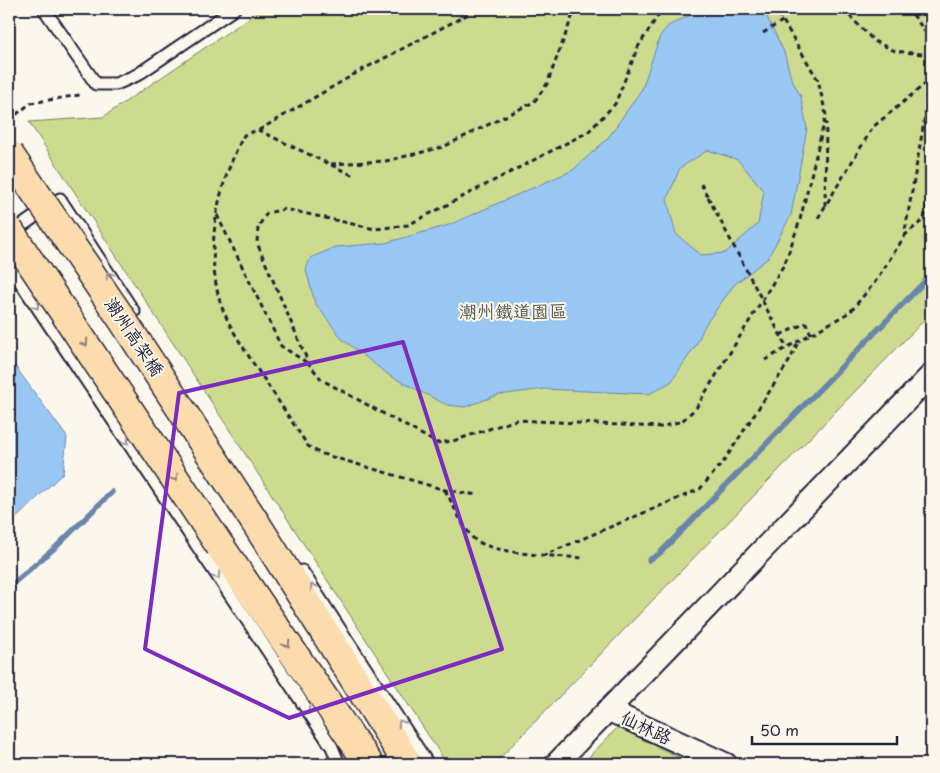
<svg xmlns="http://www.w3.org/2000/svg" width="940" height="773" font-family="'Playpen Sans','LXGW WenKai TC',sans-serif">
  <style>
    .green { fill: #cddb8f; stroke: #787e65 }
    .water { fill: #99c7f4; stroke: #6985aa; fill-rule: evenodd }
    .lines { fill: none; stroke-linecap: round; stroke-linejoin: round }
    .stream { stroke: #6985aa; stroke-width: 5.5 }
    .service-casing { stroke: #22223b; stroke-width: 15 }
    .minor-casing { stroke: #22223b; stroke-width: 25 }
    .primary-casing { stroke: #22223b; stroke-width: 31 }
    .path { stroke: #22223b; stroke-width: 3; stroke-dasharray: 5 4; stroke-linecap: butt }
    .service { stroke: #fbf7ec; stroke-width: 11 }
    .minor { stroke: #fbf7ec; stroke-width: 21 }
    .primary { stroke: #fcdcac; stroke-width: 28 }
    .primary-bridge-casing { stroke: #22223b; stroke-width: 31; stroke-linecap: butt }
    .path-bridge { stroke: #22223b; stroke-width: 3; stroke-dasharray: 5 4; stroke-linecap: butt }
    .primary-bridge { stroke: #fcdcac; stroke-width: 28 }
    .oneway { stroke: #99979c }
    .oneway2 { stroke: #8f7f74 }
    .marked { fill: none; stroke: #7b2cbf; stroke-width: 4; stroke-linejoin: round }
    .labels { text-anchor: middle; stroke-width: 4; stroke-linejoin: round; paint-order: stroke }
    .park-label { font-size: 18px; fill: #555a54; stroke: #fbf7ec }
    .street-label { font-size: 18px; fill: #22223b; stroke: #fbf7ec }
  </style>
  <rect width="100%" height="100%" fill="#fbf7ec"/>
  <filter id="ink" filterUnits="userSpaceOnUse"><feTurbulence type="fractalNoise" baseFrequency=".02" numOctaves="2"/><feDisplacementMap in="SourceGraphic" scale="10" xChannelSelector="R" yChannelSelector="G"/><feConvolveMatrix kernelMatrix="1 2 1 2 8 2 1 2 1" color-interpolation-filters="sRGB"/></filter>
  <g filter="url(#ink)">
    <g class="green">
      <path d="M262 9H931V313L494 764H447L29 122 103 117Z"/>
      <path d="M618 727 692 764H582Z"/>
    </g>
    <g class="water">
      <path d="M702 9H760L766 15 784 52 791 78 801 97 807 128 791 215 768 258 734 285 705 325 696 345 671 382 649 394 544 389 498 395 465 407 447 405 390 376 342 339 315 303 306 270 310 258 336 247 385 243 449 225 573 170 608 138 642 89 660 36 668 26ZM708 150 738 160 764 191 758 224 725 253 701 255 676 234 667 199 680 168Z"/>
      <path d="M9 358 67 437 63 473 9 525Z"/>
    </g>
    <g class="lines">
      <g class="stream">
        <path d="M649 560 659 554 931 275"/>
        <path d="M9 587 57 546 112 492"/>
      </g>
      <defs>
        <g id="service">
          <path d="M44 9 96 84H116L137 75 234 9"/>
          <path d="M10 234 60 199 134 312"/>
          <path d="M9 265 332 747 339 764"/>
          <path d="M302 571 428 764"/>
        </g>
        <g id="minor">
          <path d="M608 710 931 375"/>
          <path d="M556 764 608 710 726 764"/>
        </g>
        <g id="primary">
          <path d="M255 522 408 764"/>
          <path d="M220 546 369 764"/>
        </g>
      </defs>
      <use href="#service" class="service-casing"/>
      <use href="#minor" class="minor-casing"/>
      <use href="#primary" class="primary-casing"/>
      <g class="path">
        <path d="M667 9 659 14 638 47 615 104 588 132 408 225 375 229 285 209 267 213 258 227 257 243 309 364 322 380 437 443 453 441 516 420 661 427 682 421 696 408 785 263 800 220 826 115 818 80 776 9"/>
        <path d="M729 9 730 13"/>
        <path d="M843 9 874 41 895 51 931 55"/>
        <path d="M906 9 914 16 931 40"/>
        <path d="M812 11 813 9"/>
        <path d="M763 33 784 20"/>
        <path d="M9 120 31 103 79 95 83 93"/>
        <path d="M259 130 358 72 478 9"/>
        <path d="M331 164 386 161 443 147 534 102 547 84 575 9"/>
        <path d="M352 175 258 130 244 135C218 184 205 244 219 298 226 323 242 345 255 366 273 392 290 419 308 446L319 453 445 490 477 495"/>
        <path d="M701 184 708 197"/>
        <path d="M825 206 826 122"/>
        <path d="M217 215 281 346 309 364"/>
        <path d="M818 218 873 127 931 79"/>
        <path d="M904 236 924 219 931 179"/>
        <path d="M780 335 806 323 811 334"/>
        <path d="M783 340 787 348"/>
        <path d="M765 360 850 312 875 282 904 237 931 82"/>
        <path d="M445 490C453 504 461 524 472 537 489 555 558 556 584 558"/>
        <path d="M542 556 700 489 724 461 790 360 799 340"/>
      </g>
      <use href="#service" class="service"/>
      <use href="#minor" class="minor"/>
      <use href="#primary" class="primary"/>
      <defs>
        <g id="primary-bridge">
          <path d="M9 154 122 319 255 522"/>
          <path d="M9 230 220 546"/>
        </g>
      </defs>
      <use href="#primary-bridge" class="primary-bridge-casing"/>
      <path class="path-bridge" d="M708 197 783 340"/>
      <use href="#primary-bridge" class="primary-bridge"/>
    </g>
    <defs><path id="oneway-chevron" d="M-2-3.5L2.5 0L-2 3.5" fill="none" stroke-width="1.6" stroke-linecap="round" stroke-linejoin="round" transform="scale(1.25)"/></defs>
    <g class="oneway">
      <use href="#oneway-chevron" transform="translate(109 275) rotate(-123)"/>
      <use href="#oneway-chevron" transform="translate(36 306) rotate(56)"/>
      <use href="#oneway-chevron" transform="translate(126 441) rotate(56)"/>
      <use href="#oneway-chevron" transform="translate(217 576) rotate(56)"/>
      <use href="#oneway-chevron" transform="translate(313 587) rotate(-123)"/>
      <use href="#oneway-chevron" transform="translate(307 711) rotate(56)"/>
      <use href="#oneway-chevron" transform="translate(401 723) rotate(-123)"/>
    </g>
    <g class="oneway2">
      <use href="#oneway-chevron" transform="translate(85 343) rotate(56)"/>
      <use href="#oneway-chevron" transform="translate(175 478) rotate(56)"/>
      <use href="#oneway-chevron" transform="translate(287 644) rotate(56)"/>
    </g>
  </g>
  <path class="marked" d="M403 342 502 649 289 718 145 649 179 393Z"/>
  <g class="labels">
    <g class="park-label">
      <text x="513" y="318">潮州鐵道園區</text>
    </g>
    <g class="street-label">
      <text transform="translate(134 337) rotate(56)" y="6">潮州高架橋</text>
      <text transform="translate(646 728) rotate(25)" y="6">仙林路</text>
    </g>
  </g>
  <rect width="940" height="773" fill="none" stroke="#fbf7ec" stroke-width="30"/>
  <rect x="15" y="15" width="910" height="743" fill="none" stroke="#22223b" stroke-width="2" filter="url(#ink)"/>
  <path d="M752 736v8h145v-8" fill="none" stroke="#22223b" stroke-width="2.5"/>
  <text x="760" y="736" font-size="15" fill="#22223b" stroke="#fbf7ec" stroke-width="4" paint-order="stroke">50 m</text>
</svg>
